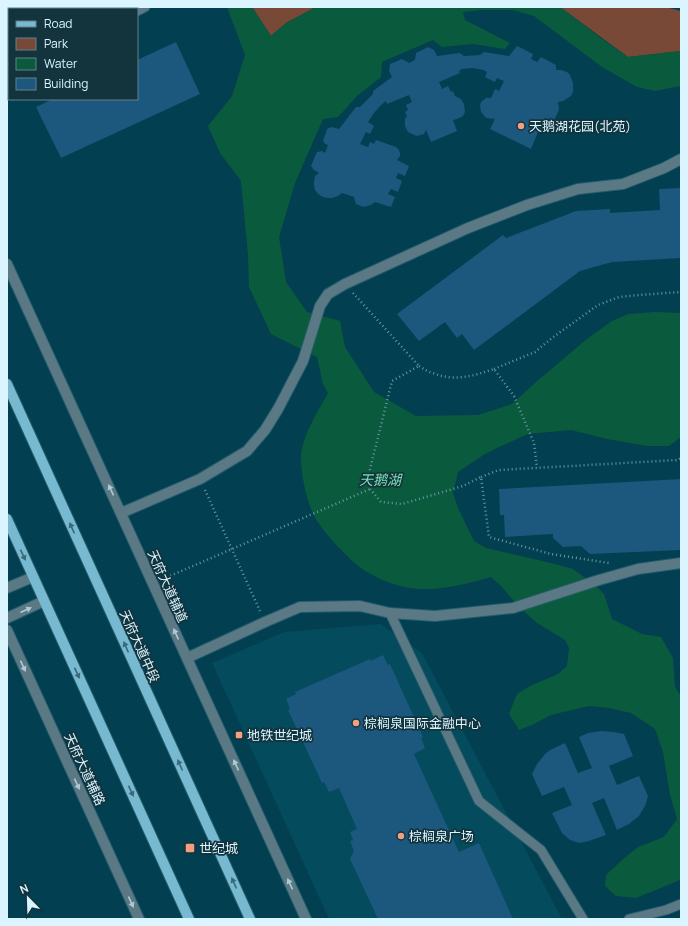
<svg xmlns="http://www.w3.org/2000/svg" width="688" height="926" font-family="Manrope,'Noto Sans SC',sans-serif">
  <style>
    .built { fill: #044b5d }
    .green { fill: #784936 }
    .water { fill: #0a5b3d }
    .building { fill: #1c577e }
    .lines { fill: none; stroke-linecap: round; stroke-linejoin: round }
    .service-casing { stroke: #255c6c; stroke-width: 11 }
    .minor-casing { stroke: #255c6c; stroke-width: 12 }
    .tertiary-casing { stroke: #255c6c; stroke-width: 12 }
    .primary-casing { stroke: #255c6c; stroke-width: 12 }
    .path { stroke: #6996a3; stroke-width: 2.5; stroke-dasharray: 1 3; stroke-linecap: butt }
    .service { stroke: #5a7985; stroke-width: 9 }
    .minor { stroke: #5a7985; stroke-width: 10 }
    .tertiary { stroke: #5a7985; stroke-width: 10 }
    .primary { stroke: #77b9d0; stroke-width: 10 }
    .oneway { fill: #adcad4 }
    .oneway2 { fill: #3b6978 }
    .poi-dot { fill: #f2a080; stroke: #13333d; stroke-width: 1.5 }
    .labels { text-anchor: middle; stroke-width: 3.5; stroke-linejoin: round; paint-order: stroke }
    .poi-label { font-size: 13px; fill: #daf5ff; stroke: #13333d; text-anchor: start }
    .street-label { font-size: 13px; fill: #daf5ff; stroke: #13333d }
    .water-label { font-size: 14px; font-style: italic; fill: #7be0b0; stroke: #13333d }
  </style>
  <rect width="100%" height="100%" fill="#023f50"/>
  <path class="built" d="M381 624 422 653 562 919H329L212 663 284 632Z"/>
  <g class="green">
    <path d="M252 7H316L286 23 271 36Z"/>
    <path d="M560 7H665L681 11V51L628 57Z"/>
  </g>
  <path class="water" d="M227 7H252L271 36 286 23 316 7H560L601 38 628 57 681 51V86L655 91 637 87 602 67 534 16 513 10H482L463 12 465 20 510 43 505 49 473 44 442 47 433 40 382 62 381 77 358 95 338 117 323 119 295 183 279 237 286 282 307 312 340 321 345 347 374 392 416 416 478 415 512 404 536 382 588 338 612 321 628 314 655 312 681 313V437L669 446H647L607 439 571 430 528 434 497 448 485 454 458 472 453 493 458 508 474 541 486 548 551 563 573 569 595 585 604 594 612 619 642 634 661 637 673 658 675 687 681 696V881L680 880 636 898 616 896 605 886 606 875 622 860 638 847 664 837 677 819 670 795 663 752 655 729 631 713 609 708 589 706 551 715 532 725 519 730 509 714 517 694 530 686 558 674 567 666 569 648 565 640 537 623 519 607 502 587 491 577C463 585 434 593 404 587 387 583 369 575 356 564 349 559 344 552 338 547 331 539 323 530 317 521 307 505 301 476 301 457 302 436 318 411 328 393L323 384 317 357 271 334 249 287 248 255 241 181 220 153 208 126 232 96 245 55Z"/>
  <g class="building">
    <path d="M7 7H76L71 9H9V38L7 39Z"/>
    <path d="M176 42 200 94 61 158 36 107 53 99H137V60Z"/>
    <path d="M517 46 533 54 531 59 537 62 541 57 556 65V70H561L567 72 570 75 573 83V92L571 96 563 101 558 102 559 110 550 128 546 131 538 132 531 149 490 129 495 119 486 118 481 112 480 106 481 102 486 98H491L495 89 499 91 504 81 497 78 495 82 485 77 487 72 483 70 473 68 462 69 459 71 460 73 439 82 442 89 448 86 451 92 453 91 455 96 461 99 464 104 465 112 463 116 457 119 453 120 457 131 431 142 426 130 424 134 417 136 414 135 408 132 405 126V118L407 117 405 112 408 110 406 105 412 102 409 95 387 104 386 101 381 105 374 113 368 122 374 126 370 134 366 132 360 144 368 147 370 142 374 144 376 140 396 147 399 150 400 153V156L397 160 409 166 405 176 398 173 396 178 402 181 398 192 391 189 388 194 395 197 391 207 375 202 371 205 363 207 356 204 354 197 342 193 338 196 332 198H328L323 197 318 194 315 190 314 185V181L315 176 319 173 314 170 311 166 317 152 322 151 325 153 328 145 325 144 323 141 327 129 332 127 339 129 356 107H360L373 94V91L392 77 389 71 390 64 402 59 409 63 415 60 416 53 428 47 434 50 437 56 460 53 464 56 480 55 484 52 509 56Z"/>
    <path d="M681 188V258L612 262 580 271 474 350 462 334 457 338 445 322 419 341 397 314 503 235 506 238 576 211 610 209V213L660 210 659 189Z"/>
    <path d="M681 479V550L590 554 581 546 563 547 553 538V534L505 537 504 515H500L499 489Z"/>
    <path d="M383 655 388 665 390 664 423 737 421 738 425 748 414 754 459 852 479 843 513 919H378L350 859 354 851 350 841 353 840 350 832 357 829 339 788 329 792 324 782 322 783 288 710 290 709 286 699 296 694 295 692 370 659 371 661Z"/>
    <path d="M601 731 614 732 624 734 633 756 609 766 617 785 639 776 648 796 645 806 639 816 629 824 617 830 604 798 592 803 606 835 589 841 579 843 570 840 562 833 552 813 572 805 564 787 542 796 532 774 537 764 545 754 550 750 565 743 578 773 592 768 579 737 588 733Z"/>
  </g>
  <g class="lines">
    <defs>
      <g id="service">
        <path d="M137 11 145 7"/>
        <path d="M7 71 9 70"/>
        <path d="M390 613 479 801 541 850 583 919"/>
        <path d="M629 919 666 910 681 904"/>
      </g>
      <g id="minor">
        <path d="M121 513 200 479 247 451 265 430 278 409 303 361 320 306 328 294 345 284 468 228 527 205 578 189 623 184 664 168 681 159"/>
        <path d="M187 658 265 622 300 607 360 606 390 613 435 616 513 608 599 580 638 569 681 563"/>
      </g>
      <g id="tertiary">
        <path d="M7 264 306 919"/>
        <path d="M7 588 33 577"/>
        <path d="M7 618 44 601"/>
        <path d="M7 630 139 919"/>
      </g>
      <g id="primary">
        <path d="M7 384 250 919"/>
        <path d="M7 519 189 919"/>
      </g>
    </defs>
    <use href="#service" class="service-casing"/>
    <use href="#minor" class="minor-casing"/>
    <use href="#tertiary" class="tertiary-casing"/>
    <use href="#primary" class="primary-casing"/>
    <g class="path">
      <path d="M353 293 419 366 392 381 369 473 370 489 381 502 402 504 463 486 481 477 489 537 551 554 609 563"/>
      <path d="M419 366C424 369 428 372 433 373 454 382 473 376 494 369L514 396 534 443 537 468"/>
      <path d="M494 369 535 352 552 338 598 305 619 297 639 295 681 292"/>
      <path d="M481 477 499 470 678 460 681 458"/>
      <path d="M205 490 260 611"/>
      <path d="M163 579 370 489"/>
    </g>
    <use href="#service" class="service"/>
    <use href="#minor" class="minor"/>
    <use href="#tertiary" class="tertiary"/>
    <use href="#primary" class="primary"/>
  </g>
  <defs><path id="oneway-solid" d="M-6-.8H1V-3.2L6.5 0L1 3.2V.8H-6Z"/></defs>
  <g class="oneway">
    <use href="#oneway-solid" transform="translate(111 490) rotate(-115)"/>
    <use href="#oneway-solid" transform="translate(26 610) rotate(-24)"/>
    <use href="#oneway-solid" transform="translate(176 634) rotate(-114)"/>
    <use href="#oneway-solid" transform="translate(23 666) rotate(65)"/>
    <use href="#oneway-solid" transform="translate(236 765) rotate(-115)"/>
    <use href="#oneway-solid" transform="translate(77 784) rotate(65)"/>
    <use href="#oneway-solid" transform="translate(290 884) rotate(-115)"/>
    <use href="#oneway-solid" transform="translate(131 902) rotate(65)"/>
  </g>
  <g class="oneway2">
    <use href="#oneway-solid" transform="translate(72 528) rotate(-114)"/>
    <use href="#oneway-solid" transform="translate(23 555) rotate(65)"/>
    <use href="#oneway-solid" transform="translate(126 647) rotate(-114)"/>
    <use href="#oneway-solid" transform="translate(77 673) rotate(65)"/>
    <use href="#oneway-solid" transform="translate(180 765) rotate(-114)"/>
    <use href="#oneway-solid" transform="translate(131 791) rotate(65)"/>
    <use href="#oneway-solid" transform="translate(234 883) rotate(-114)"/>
  </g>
  <g class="poi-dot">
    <circle cx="521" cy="126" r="4"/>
    <circle cx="356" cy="723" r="4"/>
    <rect x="235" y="731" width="8" height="8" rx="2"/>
    <circle cx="401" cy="836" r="4"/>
    <rect x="185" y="843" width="10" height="10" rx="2"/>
  </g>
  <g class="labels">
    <g class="poi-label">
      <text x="529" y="131">天鹅湖花园(北苑)</text>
      <text x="364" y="728">棕榈泉国际金融中心</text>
      <text x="247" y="740">地铁世纪城</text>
      <text x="409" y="841">棕榈泉广场</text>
      <text x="199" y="853">世纪城</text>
    </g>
    <g class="street-label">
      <text transform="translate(168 586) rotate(66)" y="5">天府大道辅道</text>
      <text transform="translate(140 646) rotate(66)" y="5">天府大道中段</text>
      <text transform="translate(85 769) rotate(65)" y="5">天府大道辅路</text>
    </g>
    <g class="water-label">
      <text x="380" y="485">天鹅湖</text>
    </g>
  </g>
  <rect width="688" height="926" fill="none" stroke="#daf5ff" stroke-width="16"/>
  <rect x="8" y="8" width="130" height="92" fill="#13333d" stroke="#63818b"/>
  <rect x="16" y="21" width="20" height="6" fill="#77b9d0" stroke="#63818b"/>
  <text x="44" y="28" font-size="12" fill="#daf5ff">Road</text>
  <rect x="16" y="38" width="20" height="12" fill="#784936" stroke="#63818b"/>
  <text x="44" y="48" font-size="12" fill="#daf5ff">Park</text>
  <rect x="16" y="58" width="20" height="12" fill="#0a5b3d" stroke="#63818b"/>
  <text x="44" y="68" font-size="12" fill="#daf5ff">Water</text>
  <rect x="16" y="78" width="20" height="12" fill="#1c577e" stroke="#63818b"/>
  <text x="44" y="88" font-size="12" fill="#daf5ff">Building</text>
  <g transform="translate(28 898) rotate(337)" stroke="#13333d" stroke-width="3" paint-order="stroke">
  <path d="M0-3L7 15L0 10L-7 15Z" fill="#daf5ff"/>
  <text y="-6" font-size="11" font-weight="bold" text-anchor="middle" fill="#daf5ff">N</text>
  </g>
</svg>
